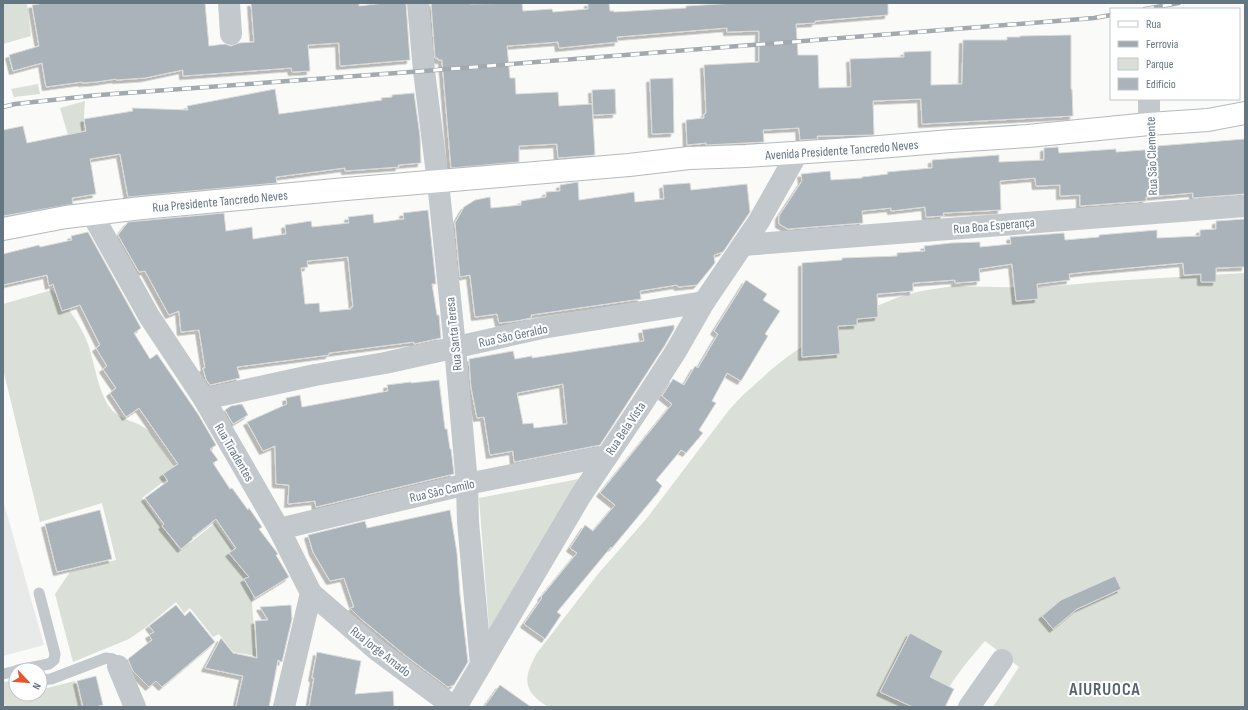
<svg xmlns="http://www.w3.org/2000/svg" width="1248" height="710" font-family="'Sofia Sans Condensed',sans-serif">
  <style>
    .built { fill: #e8e9e9 }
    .green { fill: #dadfd7 }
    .building { fill: #aab3b9; stroke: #dcdcda; fill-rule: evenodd; filter: url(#shadow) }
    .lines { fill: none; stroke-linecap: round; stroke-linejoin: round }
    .secondary-casing { stroke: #b3babf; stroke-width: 24 }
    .path { stroke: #bbbfc2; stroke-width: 2.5; stroke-dasharray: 2 2; stroke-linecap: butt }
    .lane { stroke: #c3c8cc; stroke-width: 11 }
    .street { stroke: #c3c8cc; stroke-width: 22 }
    .secondary { stroke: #fff; stroke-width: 22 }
    .rail-casing { stroke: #a2aab0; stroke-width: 4.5 }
    .rail { stroke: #fff; stroke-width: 3; stroke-dasharray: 9; stroke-linecap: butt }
    .labels { text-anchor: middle; stroke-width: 4; stroke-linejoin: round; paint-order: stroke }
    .street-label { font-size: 13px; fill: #657683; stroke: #fff }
    .district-label { font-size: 17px; font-weight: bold; letter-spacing: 1px; fill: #57646e; stroke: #fff }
  </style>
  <defs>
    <filter id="shadow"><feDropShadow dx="-3.5" dy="3.5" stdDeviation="0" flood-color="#0004"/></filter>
  </defs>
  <rect width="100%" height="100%" fill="#fafaf8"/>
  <path class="built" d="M3 500 44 645 3 656Z"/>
  <g class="green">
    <path d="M3 3H27L31 36 3 44Z"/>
    <path d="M38 84 40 94 14 97 11 89Z"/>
    <path d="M85 101 83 133 68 135 60 108Z"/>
    <path d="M1245 273V707H993L1019 667 985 641C967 662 950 681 939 707H548C522 691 523 678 537 653L598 574 647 518 729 410 742 396 772 369 787 357 803 346 869 309 899 297 921 291 954 286 1033 288 1111 281Z"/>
    <path d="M52 290C67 306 80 323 88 344 95 364 97 387 108 405 120 423 136 418 151 433L176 472 142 498 180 551 215 523 241 559 254 587 252 603 256 656 233 652 219 634 213 637 190 608 184 613 176 602 145 628 129 639 73 662 55 594 70 572 116 560 102 503 40 522 3 369V304Z"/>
    <path d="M584 478 490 641 479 498Z"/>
    <path d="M12 681 16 682V694H40V689L47 688 75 681 81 707H11L3 705V682Z"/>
  </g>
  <g class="building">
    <path d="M45 3H205L209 46 225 44 231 46 239 43 254 42 251 3H359V6L384 3H406L410 60 340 66 339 43 308 45 310 71 292 72 291 68 183 76V70L145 78 116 80V79L96 82 82 83V82L46 87 42 63 13 71 9 55 39 46 32 5Z"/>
    <path d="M431 3H469L470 4 522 3 523 11 552 9 553 12 588 9V3H609L610 11H614V12L686 8V6L736 3H888V15L815 21V23L796 24 798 55H818L819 88 851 87 850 59 904 57V52L931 51V85L962 84 963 40H1007V37H1020V36L1071 35V89H1072L1073 116 922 124 921 99 873 101 874 135 817 136 818 139 800 140 799 128 763 130 764 142 706 145V143L687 145 686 120 704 118V114L706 113 704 65 759 62V31L727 32V28L617 37 618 42 559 48 558 42 507 46 510 78H515L516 94 558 92 559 106 592 104 595 155 558 158 557 144 519 146V162L451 168 442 60H438V58H435Z"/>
    <path d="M673 78 674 133 652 134 650 79Z"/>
    <path d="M275 89 279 114 382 100 381 98 392 97V95L414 93 420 136 421 163 398 165 399 167 345 171V168L276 177 277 183 128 197 120 154 90 159 96 194 72 198 73 204 3 216V130L23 126 27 143 86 131 84 119 133 111 132 108 188 110 187 106Z"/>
    <path d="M615 89 616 114 593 115 592 90Z"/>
    <path d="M1245 139V194L1193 198V193L1146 197V201L1080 206V195L1060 196V185L1036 186 1035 178 1000 181 1001 210 943 213 944 216 926 217 925 207 891 211V208L862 211 863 223 788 229 779 224V216L802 181 801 174 830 171 831 180 862 178V177L888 174 887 172 932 168V160L999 155V162L1044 160V148L1058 147 1059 153 1116 149V152L1157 149V146Z"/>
    <path d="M578 182 579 200 634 192 635 202 664 199 663 185 690 183 691 190 747 184 750 212 723 252 714 255 715 263 697 285 678 287 677 285 640 291 641 299 531 315V318L516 321 499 323 497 314 475 317 470 275 460 277 455 223 464 207 475 200 490 197 491 208 521 205V201L546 197V192L560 191V185Z"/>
    <path d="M428 210 436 284H432L437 315H439L441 338 414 344V342L329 353V355L237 367 240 378 210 385 206 379 203 368H205L199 330 181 332 179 311 169 315 145 271 139 272 118 235 128 222 224 213 226 231 252 227 253 239 286 234 285 225 311 221 312 227 349 223 348 217 373 214 374 223 404 219 403 213ZM348 257 353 307H351V309L320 312 319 303 305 304 301 268 308 267 307 261Z"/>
    <path d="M1245 219V267L1216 268V282H1201V274L1184 275 1183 263 1086 272 1069 274 1070 280 1037 284 1038 299 1016 301 1012 264 979 269 980 281 955 283V280L913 283V291L877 294 878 317 857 319V325L838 326 840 354 802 357V263L842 260V258L897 256V253L925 251 924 246 951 243 980 242V247L1011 244 1010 237 1064 233 1065 240 1099 237V235L1157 230V238L1200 236V230L1216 229V221Z"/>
    <path d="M88 232 141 328 134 333 150 359 157 354 198 414 216 445 210 449 218 460 213 463 230 489 232 488 248 510 249 508 262 527 259 529 278 554 276 555 289 577 255 598 244 579 249 577 229 553 236 548 216 519 192 538 193 539 181 549 162 526 164 524 145 498 168 481 163 474 178 464 139 408 126 417 110 393 116 388 103 369 107 366 96 348 100 345 80 305 62 311 53 284 49 286 47 275 3 285V254L39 245 40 247 72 240 71 236Z"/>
    <path d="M746 280 767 294 763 300 780 311 765 334 768 336 741 381 727 373 712 401 716 403 699 430 703 433 686 453 681 450 656 480 662 486 659 490H660L612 548 611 547 557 612 561 615 545 639 524 624 542 598 541 597 577 553 570 548 585 525 593 531 615 505 600 493 672 404 662 396 673 379 684 385 695 366 698 368 718 334 714 331Z"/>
    <path d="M674 325V329L665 345 600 445 514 462 513 451 490 455 484 417 477 418 471 387 469 359 513 351 515 359 532 356V358L644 341 642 330ZM563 384 567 424 534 428 533 423 523 424 517 393Z"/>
    <path d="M439 380 445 429H447L450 449H451L454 474 316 507 315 501 288 504 289 485 276 484 275 446 263 451 247 422 287 404 286 398 300 395 302 407 388 391 387 385 411 382V383Z"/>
    <path d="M242 404 248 415 233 424 225 410 231 406Z"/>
    <path d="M100 510 112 559 57 572 45 524Z"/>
    <path d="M450 510 457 553 460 595 468 662 454 685 448 687 406 656 360 618 350 608 354 607 344 578 330 581 313 552 308 535 365 521 367 528Z"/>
    <path d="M1115 576 1121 589 1077 609 1053 629 1042 616 1061 600Z"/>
    <path d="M176 605 185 616 190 611 215 642 162 687 156 681 149 687 133 671 128 659 152 640 149 635 154 632 149 626Z"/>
    <path d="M291 605 292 619 282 662 278 660 269 707H236L243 676 205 668 221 638 233 653 257 658 255 621 268 620 260 607Z"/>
    <path d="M910 633 943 651 930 677 954 689 945 707H913L880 692Z"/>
    <path d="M317 652 361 661 355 694 393 691 394 707H309L314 678H312Z"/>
    <path d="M96 676 103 705 95 707H83L77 681Z"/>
    <path d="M500 685 531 707H484Z"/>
  </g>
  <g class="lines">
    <defs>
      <g id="secondary">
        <path id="s1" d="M3 229 66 217 142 208 346 189 629 165 689 158 746 156 867 148 951 141 1028 136 1149 124 1208 120 1245 113"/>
      </g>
    </defs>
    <use href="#secondary" class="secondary-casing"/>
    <path class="path" d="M1150 145 1152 194"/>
    <g class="lane">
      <path d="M18 670 49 664 54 660 55 654 39 593"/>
      <path d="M3 674 16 671"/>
      <path d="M40 680 51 679 106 658 113 659 118 666"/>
    </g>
    <g class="street">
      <path d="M229 3 231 34"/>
      <path d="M418 3 424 71 438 182 455 347 467 484 468 522 481 665"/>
      <path d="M1149 99V124"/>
      <path d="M92 214 149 316 204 399 279 529 311 593 284 707"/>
      <path d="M743 245 1245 206"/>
      <path d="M204 399 315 375 385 363 542 328 704 302"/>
      <path d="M279 529 467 484 607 456"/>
      <path d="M311 593 378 651 454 707"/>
      <path d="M118 666 135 707"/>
      <path d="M456 707 581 495 640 407 676 351 704 302 759 221 798 152"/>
      <path d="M969 707 1002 660"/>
    </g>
    <use href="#secondary" class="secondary"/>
    <defs>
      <g id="rail">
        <path d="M1145 9 1179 3"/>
        <path d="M3 107 15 104 99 95 424 71 1094 18 1111 15"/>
      </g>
    </defs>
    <use href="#rail" class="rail-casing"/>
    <use href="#rail" class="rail"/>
  </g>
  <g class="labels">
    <g class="street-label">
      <text dy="5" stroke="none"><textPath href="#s1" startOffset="843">Avenida Presidente Tancredo Neves</textPath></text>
      <text transform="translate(1151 156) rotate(-92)" y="5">Rua São Clemente</text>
      <text dy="5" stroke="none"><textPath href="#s1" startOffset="219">Rua Presidente Tancredo Neves</textPath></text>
      <text transform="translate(994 225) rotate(-5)" y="5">Rua Boa Esperança</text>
      <text transform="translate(453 334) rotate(-96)" y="5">Rua Santa Teresa</text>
      <text transform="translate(513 335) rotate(-12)" y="5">Rua São Geraldo</text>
      <text transform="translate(625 428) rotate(-56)" y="5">Rua Bela Vista</text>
      <text transform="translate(235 452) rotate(60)" y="5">Rua Tiradentes</text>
      <text transform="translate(442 490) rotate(-13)" y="5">Rua São Camilo</text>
      <text transform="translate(381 651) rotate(38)" y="5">Rua Jorge Amado</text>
    </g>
    <g class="district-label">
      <text x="1105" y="695">AIURUOCA</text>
    </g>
  </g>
  <rect width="1248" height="710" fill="none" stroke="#657683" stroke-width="8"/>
  <rect x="1110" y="8" width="130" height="92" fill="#ffffff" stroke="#c1c8cd"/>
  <rect x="1118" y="21" width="20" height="6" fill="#ffffff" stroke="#c1c8cd"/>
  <text x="1146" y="28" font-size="12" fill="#657683">Rua</text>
  <rect x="1118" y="41" width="20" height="6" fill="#a2aab0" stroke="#c1c8cd"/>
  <text x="1146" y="48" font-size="12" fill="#657683">Ferrovia</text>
  <rect x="1118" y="58" width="20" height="12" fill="#dadfd7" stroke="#c1c8cd"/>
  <text x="1146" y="68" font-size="12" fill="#657683">Parque</text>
  <rect x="1118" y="78" width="20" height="12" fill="#aab3b9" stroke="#c1c8cd"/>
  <text x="1146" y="88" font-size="12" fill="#657683">Edifício</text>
  <g transform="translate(28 682) rotate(116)"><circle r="19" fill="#ffffff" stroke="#c1c8cd"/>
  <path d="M0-3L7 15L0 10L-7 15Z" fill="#e4572e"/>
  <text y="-6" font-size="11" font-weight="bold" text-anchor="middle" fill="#657683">N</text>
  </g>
</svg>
